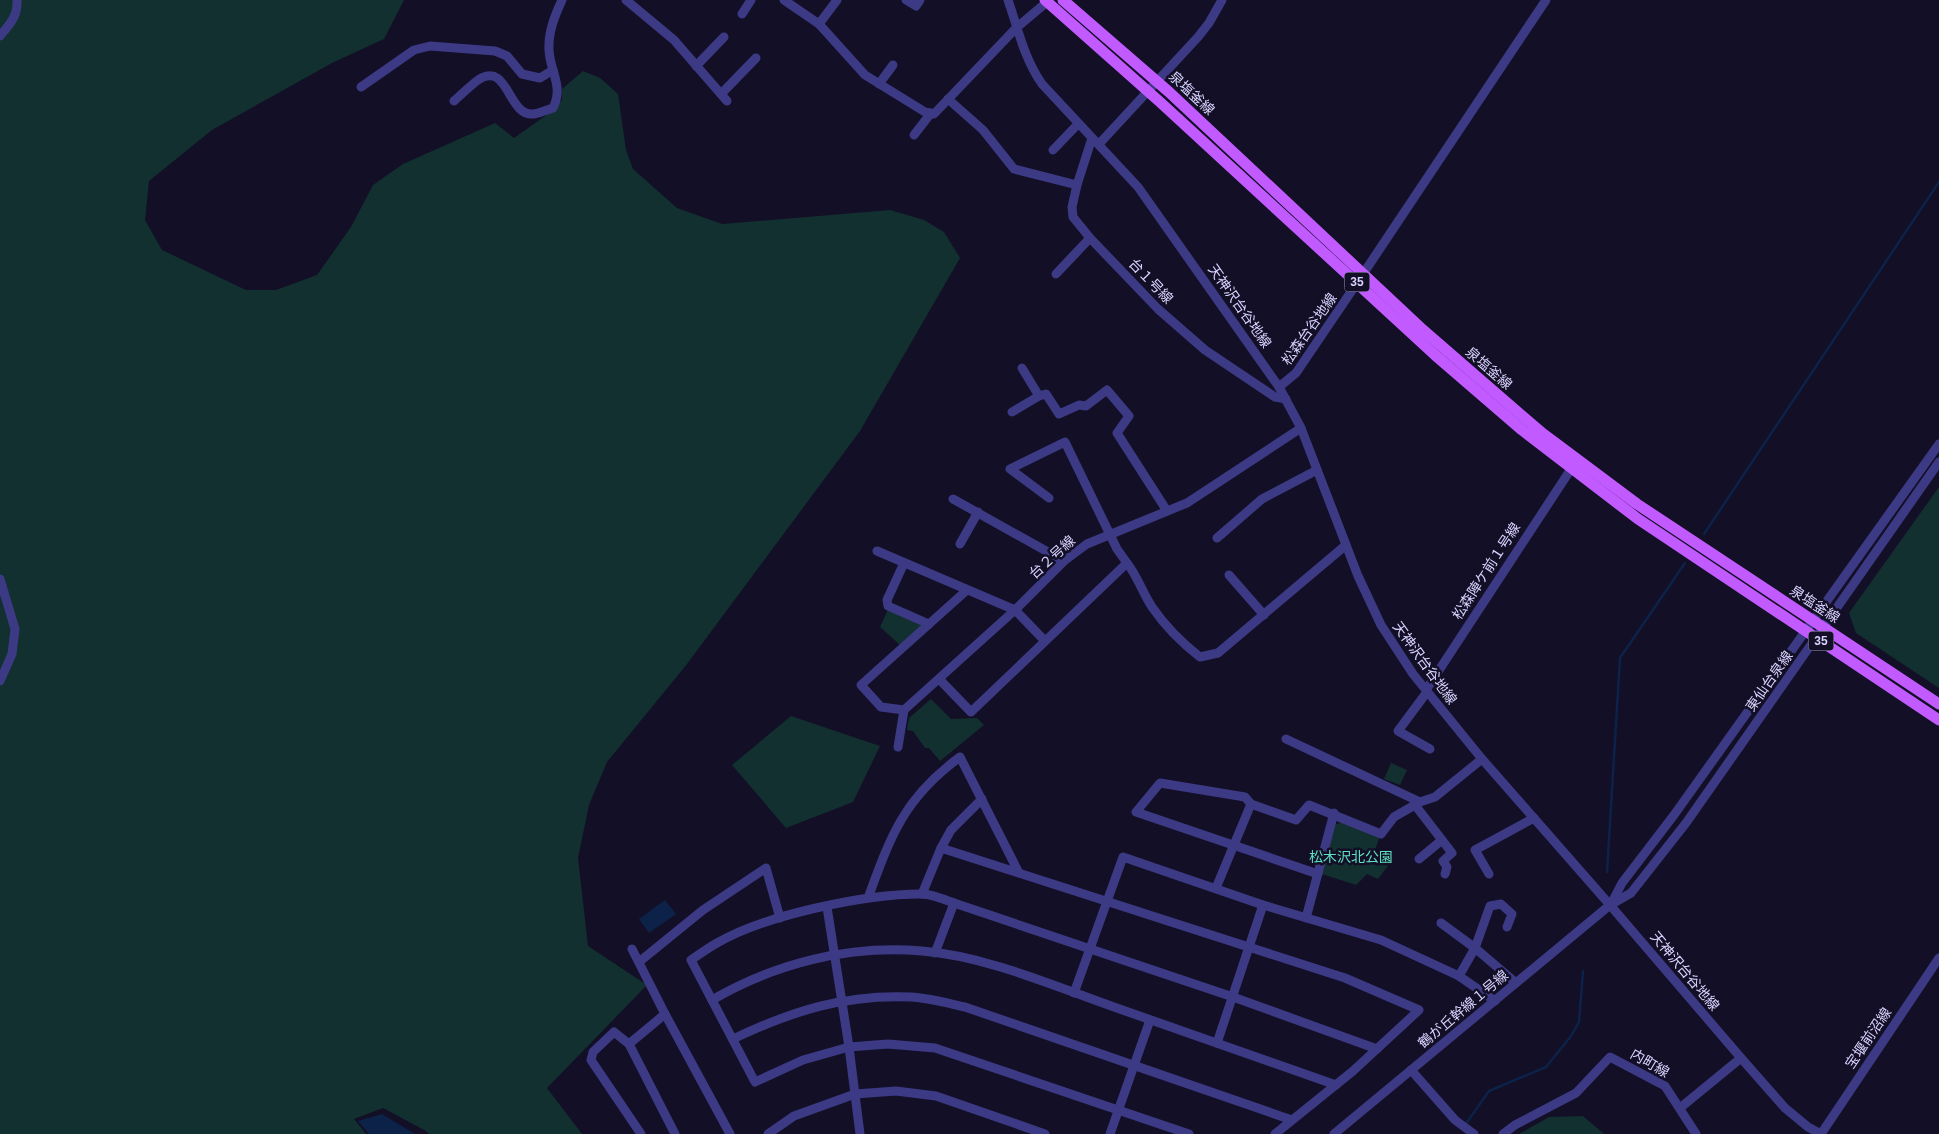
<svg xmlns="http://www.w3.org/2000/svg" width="1939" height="1134" font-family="Arial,'Noto Sans JP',sans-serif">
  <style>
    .green { fill: #12302f }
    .water { fill: #0c2248 }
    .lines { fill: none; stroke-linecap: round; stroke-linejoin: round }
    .stream { stroke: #0c2248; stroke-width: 2.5 }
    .minor { stroke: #3d3a85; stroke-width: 9 }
    .major { stroke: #c25bff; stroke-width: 11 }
    .labels { text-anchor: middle; stroke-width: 5; stroke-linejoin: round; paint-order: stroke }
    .shield { fill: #130f26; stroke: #9e99be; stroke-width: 1 }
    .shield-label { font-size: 12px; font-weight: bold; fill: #d9d4ff }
    .street-label { font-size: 14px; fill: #d9d4ff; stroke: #130f26 }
    .park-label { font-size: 14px; fill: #5fe0c0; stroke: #130f26 }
  </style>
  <rect width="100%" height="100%" fill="#130f26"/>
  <g class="green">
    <path d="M0 0H404L384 39 332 63 212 130 149 181 145 220 162 250 246 290H276L317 275 351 227 373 185 403 164 495 123 514 138 555 109 562 100V89L583 71 600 78 618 94 626 150 633 169 677 208 722 224 890 210 924 220 944 232 960 258 860 431 687 664 607 762 589 805 578 858 588 946 647 985 547 1088 582 1134H429L426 1131 383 1108 354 1119 366 1134H0Z"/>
    <path d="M1939 487V688L1856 633 1849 613Z"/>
    <path d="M888 610 922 625 900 645 880 627Z"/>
    <path d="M931 699 951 719 977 718 984 725 940 761 929 748H925L913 731 907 730 909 718Z"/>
    <path d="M791 716 880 746 853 802 786 828 732 765Z"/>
    <path d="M1391 763 1407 770 1400 785 1384 779Z"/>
    <path d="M1341 822 1379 838 1374 854 1390 863 1378 879 1367 874 1356 885 1322 874 1335 825Z"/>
    <path d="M1583 1116 1604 1134H1519L1549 1117Z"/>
  </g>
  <g class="water">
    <path d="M665 900 676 914 649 933 639 919Z"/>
    <path d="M382 1114 415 1134H369L358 1121Z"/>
  </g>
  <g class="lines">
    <g class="stream">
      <path d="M1704 534 1939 182"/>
      <path d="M1607 872 1620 658 1685 563"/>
      <path d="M1465 1125 1489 1091 1546 1067 1571 1036 1579 1022 1583 971"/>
    </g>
    <g class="minor">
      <path d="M626 0 674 40 727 101"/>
      <path d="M784 0 819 24 865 75 925 112 934 114 1016 28 1047 2"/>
      <path d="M906 0 916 6 920 0"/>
      <path d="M1008 0C1018 29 1024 58 1042 84L1138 187 1279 387 1301 428 1358 576 1381 625 1413 674 1482 759 1610 905 1741 1058 1785 1108 1808 1127 1821 1134"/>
      <path d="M742 14 751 0"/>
      <path d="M819 24 837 0"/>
      <path d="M0 36C10 24 18 16 17 0"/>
      <path d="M696 66 724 37"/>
      <path d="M879 84 893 65"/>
      <path d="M361 87 414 50 430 46 495 51 507 56 522 74 540 78 553 70"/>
      <path d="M721 94 756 58"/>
      <path d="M948 99 983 130 1014 169 1077 185"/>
      <path d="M454 101C462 94 470 86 478 80 509 60 507 117 534 114 540 113 547 110 553 108 564 86 550 72 549 50 548 32 555 15 562 0"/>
      <path d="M914 135 931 113"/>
      <path d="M1092 138 1077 185 1072 207 1073 217 1090 238 1158 309 1205 350 1275 397 1286 399"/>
      <path d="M1099 144 1198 37 1209 23 1222 0"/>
      <path d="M1053 150 1078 124"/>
      <path d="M1056 274 1090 238"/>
      <path d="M1363 274 1546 0"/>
      <path d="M1022 368 1039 396 1046 394 1059 414 1079 405 1086 406 1107 390 1129 416 1117 433 1167 511"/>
      <path d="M1279 387 1296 373 1357 283"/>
      <path d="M1012 412 1039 396"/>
      <path d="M953 499 1064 561"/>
      <path d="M1217 538 1262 499 1317 470"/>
      <path d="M960 544 978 512"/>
      <path d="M877 551 1015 610 1045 641"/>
      <path d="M904 563 887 600 888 606 929 624"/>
      <path d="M1127 563C1138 577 1142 592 1152 607 1165 626 1182 643 1200 657L1218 653 1346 545"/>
      <path d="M1229 575 1264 615"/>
      <path d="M0 579 15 629 12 654 0 681"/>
      <path d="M940 680 971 712 1127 563 1117 549 1065 442 1010 469 1049 498"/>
      <path d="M1426 690 1571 469"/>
      <path d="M1427 692 1398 731 1430 749"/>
      <path d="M904 710 881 707 861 685 967 590"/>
      <path d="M1286 739 1420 802 1435 797 1482 759"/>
      <path d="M898 747 904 710 1015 610 1064 561 1087 544 1187 503 1301 428"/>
      <path d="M1415 805 1452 853 1443 861 1447 867 1445 874"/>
      <path d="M941 848 951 830 982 799"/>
      <path d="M1419 859 1442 840"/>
      <path d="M1318 874 1136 812 1160 783 1245 797 1251 804 1296 820 1309 805 1381 834 1394 817 1420 802"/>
      <path d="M1489 874 1475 850 1534 818"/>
      <path d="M1216 888 1251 804"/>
      <path d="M922 894 941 848 1345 978 1419 1010 1353 1071 1275 1134"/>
      <path d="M868 898C891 835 904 798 960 757L1019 873"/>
      <path d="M1611 904 1622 883 1674 815 1939 444"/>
      <path d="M827 907 849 1047 860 1134"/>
      <path d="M1306 918 1334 813"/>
      <path d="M1441 923 1475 948 1459 976"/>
      <path d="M1507 927 1512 914 1501 904 1490 906 1475 948 1516 983"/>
      <path d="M935 953 954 903"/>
      <path d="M639 962 703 910 766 868 780 918"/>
      <path d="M1074 993 1123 857 1263 905 1381 940 1459 976 1495 1001"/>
      <path d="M712 1000C776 963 848 945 922 951 986 956 1054 986 1114 1007 1188 1033 1262 1059 1336 1085"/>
      <path d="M665 1014 730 1134"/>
      <path d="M733 1039C792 1011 845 994 911 997 929 998 947 1003 965 1007L1292 1120"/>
      <path d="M1217 1043 1263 905"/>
      <path d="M629 1044 665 1014 632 949"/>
      <path d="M1411 1070 1455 1120 1474 1134"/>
      <path d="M1680 1108 1741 1058"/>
      <path d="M641 1134 591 1060 593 1052 614 1032 629 1044 675 1134"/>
      <path d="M768 1134 794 1116 855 1094 896 1091 936 1096 1045 1134"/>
      <path d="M1110 1134 1150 1020"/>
      <path d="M1189 1134 935 1048 888 1044 849 1047 803 1060 755 1082 691 960C700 954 708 948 717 943 765 915 865 894 921 894 931 894 944 899 954 903L1233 997 1377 1049"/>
      <path d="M1334 1134 1610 905 1631 893 1686 823 1939 462"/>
      <path d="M1503 1134 1515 1125 1576 1093 1610 1057 1665 1086 1696 1134"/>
      <path d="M1821 1134 1939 958"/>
    </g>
    <g class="major">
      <path d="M1045 0 1160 102 1435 355 1522 430 1638 519 1939 720"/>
      <path d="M1063 0 1169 92 1423 330 1542 433 1637 504 1939 704"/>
    </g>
  </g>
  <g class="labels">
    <g class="shield">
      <rect x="1344.5" y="272.5" width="25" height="19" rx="4"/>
      <rect x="1808.5" y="631.5" width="25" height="19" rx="4"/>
    </g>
    <g class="shield-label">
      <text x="1357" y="286">35</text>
      <text x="1821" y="645">35</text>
    </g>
    <g class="street-label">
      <text transform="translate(1192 93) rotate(43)" y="5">泉塩釜線</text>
      <text transform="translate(1151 281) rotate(46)" y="5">台１号線</text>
      <text transform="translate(1240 306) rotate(55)" y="5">天神沢台谷地線</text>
      <text transform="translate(1309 329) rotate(-55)" y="5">松森台谷地線</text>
      <text transform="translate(1489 368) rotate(41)" y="5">泉塩釜線</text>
      <text transform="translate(1052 557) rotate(-42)" y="5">台２号線</text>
      <text transform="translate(1486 571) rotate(-57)" y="5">松森陣ケ前１号線</text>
      <text transform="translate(1815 604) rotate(33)" y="5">泉塩釜線</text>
      <text transform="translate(1425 663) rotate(54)" y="5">天神沢台谷地線</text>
      <text transform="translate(1769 681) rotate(-55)" y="5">東仙台泉線</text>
      <text transform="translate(1685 971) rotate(50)" y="5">天神沢台谷地線</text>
      <text transform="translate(1463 1009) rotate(-40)" y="5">鶴が丘幹線１号線</text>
      <text transform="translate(1868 1038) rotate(-56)" y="5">宝堰前沼線</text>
      <text transform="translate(1650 1063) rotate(30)" y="5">内町線</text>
    </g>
    <g class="park-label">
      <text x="1351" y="862">松木沢北公園</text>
    </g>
  </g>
</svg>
